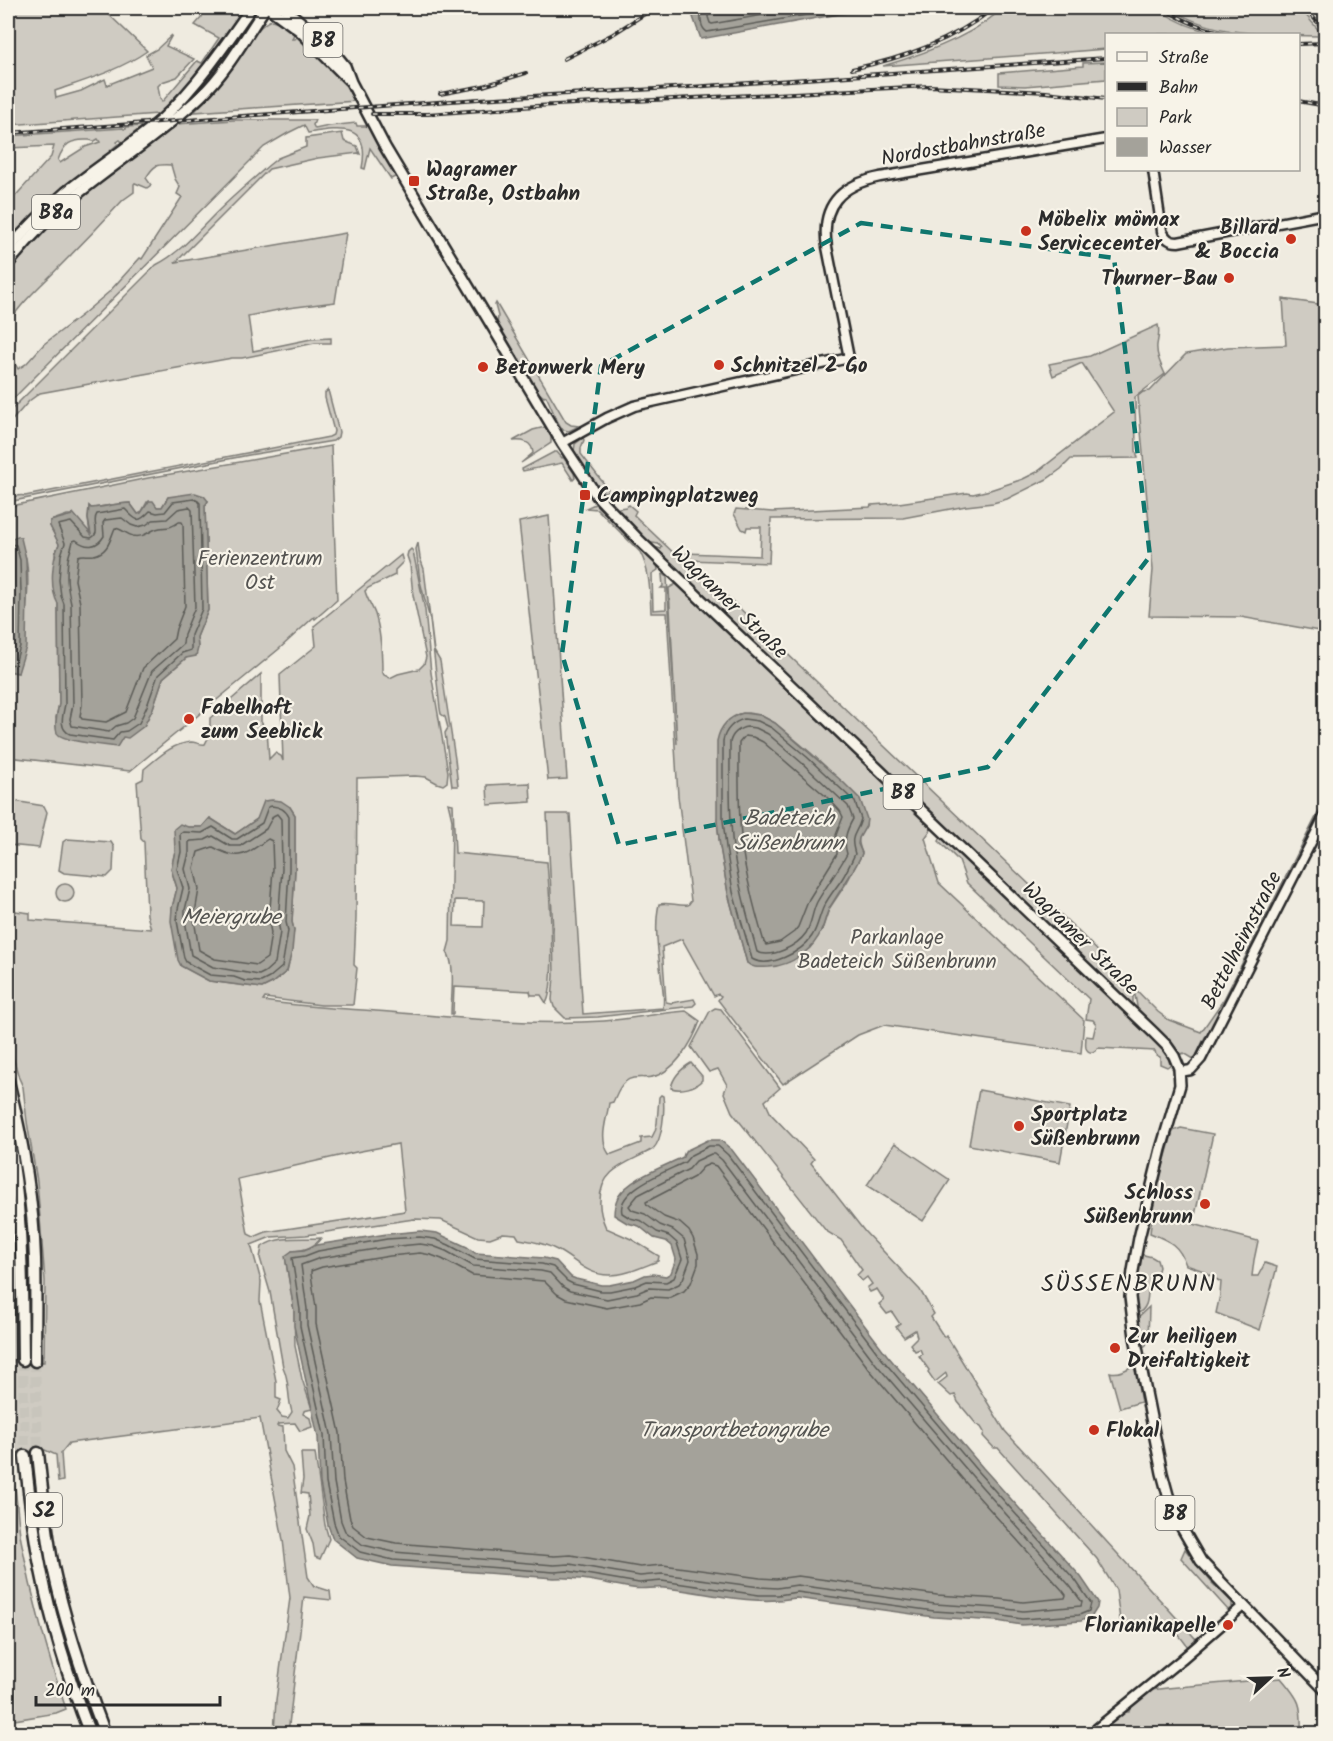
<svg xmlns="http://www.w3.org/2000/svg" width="1333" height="1741" font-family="Kalam,sans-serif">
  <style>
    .green { fill: #cfcbc2; stroke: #7d7b76; stroke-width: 1.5; fill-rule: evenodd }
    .water { fill: #a4a29a; stroke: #74726e; stroke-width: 1.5 }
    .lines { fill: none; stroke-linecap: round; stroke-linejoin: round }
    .shore { stroke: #5b5b57; stroke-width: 1.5 }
    .highway-tunnel { stroke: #c8c5bc; stroke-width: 10; stroke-dasharray: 10 5; stroke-linecap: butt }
    .secondary-casing { stroke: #2b2b2b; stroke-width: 13 }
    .primary-casing { stroke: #2b2b2b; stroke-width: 14 }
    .highway-casing { stroke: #2b2b2b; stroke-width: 15 }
    .secondary { stroke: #f7f3e8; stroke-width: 8 }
    .primary { stroke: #f7f3e8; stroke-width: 9 }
    .highway { stroke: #f7f3e8; stroke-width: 10 }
    .rail-casing { stroke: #2b2b2b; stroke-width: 4 }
    .rail { stroke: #f7f3e8; stroke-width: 1.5; stroke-dasharray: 4.5; stroke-linecap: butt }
    .marked { fill: none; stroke: #0f766e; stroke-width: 4.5; stroke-dasharray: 12 8; stroke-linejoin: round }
    .poi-dot { fill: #c8321e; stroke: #f7f3e8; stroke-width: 2 }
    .labels { text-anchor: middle; stroke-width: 4.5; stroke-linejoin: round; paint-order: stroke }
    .shield { fill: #f7f3e8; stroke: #686764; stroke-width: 1.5 }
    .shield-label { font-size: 20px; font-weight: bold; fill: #2b2b2b }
    .street-label { font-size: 21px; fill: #2b2b2b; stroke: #f7f3e8 }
    .poi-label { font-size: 21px; font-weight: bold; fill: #2b2b2b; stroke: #f7f3e8; text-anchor: start }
    .park-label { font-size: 21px; fill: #545351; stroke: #f7f3e8 }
    .water-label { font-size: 22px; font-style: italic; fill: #555552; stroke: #f7f3e8 }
    .quarter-label { font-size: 24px; letter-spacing: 1.5px; fill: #2b2b2b; stroke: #f7f3e8 }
  </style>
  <rect width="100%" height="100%" fill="#efebe0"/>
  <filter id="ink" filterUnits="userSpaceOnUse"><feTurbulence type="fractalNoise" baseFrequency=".0167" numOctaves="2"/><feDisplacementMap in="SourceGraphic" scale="12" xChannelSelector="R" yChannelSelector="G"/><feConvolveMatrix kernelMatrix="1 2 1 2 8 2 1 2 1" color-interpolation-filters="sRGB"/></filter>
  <g filter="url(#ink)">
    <g class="green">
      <path d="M8 8H102L147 51C120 70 86 80 55 91L56 98 81 91 105 79 107 85 152 67 146 55 157 49 172 35 166 46 194 59 177 77 162 82 158 86 160 98 162 102 197 61 202 63 219 38 195 25 202 17V11L196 8H246C220 46 194 85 158 114L8 125Z"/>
      <path d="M1002 8H1156C1174 20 1195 30 1217 34H1106V49L883 66C920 55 975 36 1002 8Z"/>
      <path d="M1170 8H1300L1321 33V36C1272 35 1213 37 1170 8Z"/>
      <path d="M254 10 257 13 219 69 215 65Z"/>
      <path d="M272 20 284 24 295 31 292 39H295L299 34 341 77 340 79 346 84 356 101 194 112C206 100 220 87 228 73 236 60 256 24 272 20Z"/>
      <path d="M1106 62V79L1025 86 999 85V73L1083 66V63Z"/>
      <path d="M234 120H315L313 125 315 129 329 126 356 123 357 126H368L397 176 391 179 370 148 365 169 362 168C371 122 339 128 308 133L304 125 288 133 264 147 8 404V350L18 369 26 364 44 344 83 314 109 292 140 258 142 259 182 197 177 194 180 187 175 179 171 165C156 164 154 165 146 178L151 185 147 188 135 183 134 184V192L123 200C103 222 82 244 61 265 43 284 22 301 8 324V269L22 251 58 216 176 124Z"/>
      <path d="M143 126 122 142 120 140 117 142 118 144 112 149 106 157C71 183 34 209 8 244V204L51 157 54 146 8 148V136L123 128 124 129H126V127ZM98 139 100 142 85 147 60 163 58 160C64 144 70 139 89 140 97 141 91 143 98 139Z"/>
      <path d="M342 133 344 141 357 146 360 154 358 153 318 158 269 169 176 262 346 233 335 302 288 308 248 316 253 351 311 339 331 338V343H315L242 358H232L40 393 29 401 8 425V413L156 265C180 253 197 232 216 213 233 196 251 181 269 165L278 158 306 147V138Z"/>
      <path d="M1283 299 1325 305V632L1241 617 1149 616 1153 570 1138 396 1143 392 1150 391 1186 354 1228 347 1286 345Z"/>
      <path d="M496 303 566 422 571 425 579 426 569 431 563 430C555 420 552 407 546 396L544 397 538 392 497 327 498 316 495 305Z"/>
      <path d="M1158 325C1160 333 1158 338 1157 345 1156 355 1161 365 1165 374L1135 397 1136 451 1138 458 1071 459 1061 469 1047 479 1007 499 993 503 966 506 903 518 771 519 769 563 689 560 1075 928 1158 1012 1169 1020 1201 1032 1224 999 1325 799V806L1211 1031 1207 1037H1205L1195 1058H1192L1184 1053 1178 1055 1168 1041 1138 1012 1135 995 1133 996V1004L1130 1005 654 548 655 547 661 549 662 547 658 544 647 542 618 511 619 508 626 507 629 505 636 511 634 515 680 559H685L686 553 760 556 761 527H747L746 531 742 529 734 514 736 509 772 512 870 507 871 505 899 503 967 493 973 494 990 490 1023 479 1037 472 1114 412 1082 363 1053 376 1049 364 1090 356Z"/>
      <path d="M328 390 339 432 338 437 333 441 249 455 8 502V498C12 497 20 494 25 496L329 437 333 435 334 431 325 398V393Z"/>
      <path d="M545 427 551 436V443L521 463 533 453C532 441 522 440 513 441L533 430Z"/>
      <path d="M583 438 584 440 581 448V454L608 489 606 492 601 491 574 452 575 444Z"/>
      <path d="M331 446 337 600 315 619 314 617 279 649 130 771 8 757V671L18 673C22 640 32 589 26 558 24 551 21 543 18 536L8 540V508L16 505 148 478ZM168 497 208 501 205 506 208 610 197 637 198 648 163 678 153 708 144 726 123 737 56 718 59 704 58 604 55 553 59 544 50 526V521L67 515H72L90 534 88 519 89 506 91 508C103 507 118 503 130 503L138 514 141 513 147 502 157 507H162Z"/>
      <path d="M554 452H557L562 458 563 457 574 473 575 478 573 480 562 463 523 471 522 469Z"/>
      <path d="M595 504 657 564 658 570 652 574 653 610 666 609V588H661L663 586 662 575 664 574 667 577 677 744 669 588 676 584 679 585 933 827 925 838 939 883 1084 1020 1081 1053 884 1025 858 1035 783 1084 718 1000 721 996 718 994 714 996 682 939 662 947 666 1002 671 1003 694 999 696 1003 693 1006 598 1017 565 1018 554 1007 552 1000 554 976 553 932 547 814H570L583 1014 663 1008C665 997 662 985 661 974 658 952 654 926 659 904 668 902 678 906 688 905L691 901 678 796 667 613H651C650 591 650 571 640 552L597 509 586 508ZM748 713 760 715 775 723 811 753 826 767 866 825C857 837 857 840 862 853L861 856 847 882 829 909 822 930 810 948 789 962 747 963 728 893 720 847 717 820 738 714Z"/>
      <path d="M549 516 567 779 548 780 519 522Z"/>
      <path d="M418 543 420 558 424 569 434 651 440 661 455 759 458 786H452L445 733 448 728 445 717 441 714 440 709 430 620 420 581 416 549Z"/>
      <path d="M411 549 413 551 425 610 431 673 448 772 447 782 443 785 437 783 426 777 415 776 357 778 356 918 354 965 357 968 353 1005H321L265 998 263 1001C301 1007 338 1008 376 1011 452 1017 528 1026 604 1021 632 1019 658 1013 686 1011L700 1021C693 1042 675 1072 652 1077 643 1079 633 1075 625 1082 619 1086 616 1096 613 1102L609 1103C607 1120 598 1138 609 1154H612L641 1143V1138L652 1137 655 1131 657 1123 659 1097 661 1095 663 1096C665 1110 663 1139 653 1149 629 1163 600 1168 600 1201 599 1211 602 1219 606 1228L631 1239 659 1256 658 1261C642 1267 626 1275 609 1275 586 1275 574 1258 555 1249 544 1243 532 1241 519 1239L516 1234 503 1233 490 1238 478 1237 441 1220 414 1219 306 1235 271 1237 251 1245 261 1281 260 1301 276 1381V1398L281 1400 277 1411 282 1417 288 1418 292 1412C287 1397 290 1381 283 1367L270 1292 260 1258 262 1247C278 1235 303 1239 321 1238 314 1248 304 1250 292 1251L286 1262 294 1311 295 1346 302 1379 312 1409 304 1411 303 1414 310 1418 312 1427 300 1431 295 1423 278 1424 277 1426 283 1427 284 1451 292 1467 308 1577 314 1586 330 1591 331 1600 304 1597 288 1733H274L276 1700 290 1598 283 1540 260 1418 69 1443 61 1453 63 1481 58 1482 56 1455 45 1450 14 1453 8 1458V1197L13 1252 15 1362H44L45 1281 37 1181 27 1122 23 1087 19 1078 8 1039V910L30 913V920L151 929 147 915 144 842 141 839 137 782 143 779 144 769C159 757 171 744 191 742 196 742 200 745 205 744L210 734V718L261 674V722L267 730 269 759 275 753 281 756 283 761 280 675 316 646 314 626 401 555 403 562 395 570V575L368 588 365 591C367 599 372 606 375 614 381 633 382 651 382 671L384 675 390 678 398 674 419 669 424 664 426 657 413 595 410 565 407 556 408 552ZM290 807 295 815V869L292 922 294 930 287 971 272 983 262 988 209 981 181 966 172 908 177 888 171 869 175 851 188 827H202L210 818 235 834 257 819ZM398 1144 405 1211 266 1232 254 1237 248 1234 238 1179 356 1152Z"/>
      <path d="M530 783 531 802 488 805 487 785Z"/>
      <path d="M8 800 44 806 47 812 39 848 8 845Z"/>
      <path d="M448 803 453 804 455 853 547 862C549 886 557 988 546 1003L541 995H531L530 991 454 987 453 1011V1014H451C451 997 456 966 447 952L450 941 452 820ZM455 900 484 901 483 927 454 926Z"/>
      <path d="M942 835 1144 1029V1030C1154 1040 1168 1050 1170 1065L1167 1067 1160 1064V1057L1156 1055 1155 1051 1098 1048C1095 1052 1089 1055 1086 1048 1085 1045 1086 1039 1086 1036L1093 1037 1096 1024 1093 1020 1086 1019 1089 999 967 883 959 861 939 841Z"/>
      <path d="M67 839 111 842 114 847 113 871 107 877 64 873 59 870 63 842Z"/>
      <circle cx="65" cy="893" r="9"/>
      <path d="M715 1008 721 1009 780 1088 765 1101 771 1114 814 1159 811 1163 865 1232 920 1290 934 1314 931 1317 944 1337 946 1335 1005 1431 1195 1638 1199 1639 1188 1647C1185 1643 1180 1636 1176 1632 1162 1624 1142 1625 1128 1628L1120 1620 1116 1590 1097 1559 998 1448H994L983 1436 984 1432 981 1427 977 1425 958 1402 955 1395 951 1396 938 1384 947 1377 946 1373 935 1382 928 1372 929 1370 919 1356 922 1354 920 1349 915 1351 910 1344 917 1337 915 1330 904 1337 896 1327 900 1324 892 1312 887 1314 879 1304 884 1300 877 1289 870 1292 867 1288 872 1284 867 1277 862 1281 857 1275 862 1270 841 1240 826 1231 732 1112 724 1093 727 1085 718 1069 709 1072 691 1047 710 1011Z"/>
      <path d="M691 1063 702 1076V1080C695 1088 681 1091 671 1088 673 1077 681 1069 691 1063Z"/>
      <path d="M979 1090 1070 1107 1060 1162 969 1145Z"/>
      <path d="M1181 1128 1213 1134 1193 1224 1258 1241 1254 1260 1252 1276H1258L1265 1263 1277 1267 1260 1330 1216 1313 1220 1295 1221 1282 1201 1270 1186 1265C1179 1245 1170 1241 1150 1233L1155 1195 1173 1131Z"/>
      <path d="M895 1143 950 1180 923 1221 867 1185Z"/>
      <path d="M1140 1254 1152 1257 1157 1260 1159 1267 1153 1288 1148 1289C1148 1300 1147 1310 1136 1314V1287Z"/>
      <path d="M1149 1307 1148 1340 1146 1345 1142 1348 1136 1319Z"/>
      <path d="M1134 1364 1141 1402 1120 1408 1110 1372C1118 1374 1128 1370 1134 1364Z"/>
      <path d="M301 1453H315L325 1525 329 1539 320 1559 315 1557 313 1544 307 1529 310 1516 308 1494 301 1493 303 1479Z"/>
      <path d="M8 1459C18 1484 16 1514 21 1540 32 1598 47 1654 66 1709L56 1713 8 1721Z"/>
      <path d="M1185 1549 1212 1583 1232 1602V1607L1228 1610 1181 1558Z"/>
      <path d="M1281 1678C1300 1700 1302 1704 1301 1733L1097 1734 1124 1712H1129L1130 1708 1151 1690 1167 1688Z"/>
    </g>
    <g class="water">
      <path d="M696 8H899L839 14 701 39 693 17Z"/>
      <path d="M195 493 204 496 208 501 205 506 208 610 197 637 198 648 196 656 186 658 163 678 153 708 144 726 128 738 123 737 117 747C106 745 62 742 57 733 54 724 57 713 59 704L58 604C49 587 52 561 59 544L50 526V521L72 515 73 513 91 534 88 519 89 506 91 508C103 507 119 503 130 503L138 514 141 513 149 501H153L157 507H162L168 497Z"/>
      <path d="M18 536 21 538 26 559 27 593 26 647 18 673 8 671V540Z"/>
      <path d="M743 713 760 715 775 723 844 783 860 799 867 819 866 826 859 838 858 844 862 853 861 856C852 874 840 890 830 907 826 914 825 922 822 929 814 950 791 966 769 967 761 967 753 969 747 963L728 893 720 847 717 821V741C720 726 728 717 743 713Z"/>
      <path d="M272 800 281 801 290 807 295 815V869L292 922 294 930 292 951 287 971 272 983 262 988 209 981 181 966 178 960 171 921 172 908 177 888 171 869 175 851 174 829 180 824 188 827H202L210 818 235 834 257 819 264 801Z"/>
      <path d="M708 1140H720L732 1150 887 1355 983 1468 1081 1577 1098 1602 1097 1608 1092 1616 1081 1621 1022 1625 997 1621 934 1617 796 1598C751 1606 708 1592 664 1588 653 1587 643 1590 632 1588 608 1584 577 1576 554 1578L392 1566 357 1558 333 1539 328 1525 320 1483 318 1437 294 1326V1311L285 1256 292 1251 304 1250 316 1245 387 1234 420 1231 437 1233 467 1247 475 1253 544 1258 556 1261 571 1277 576 1279 601 1285H609L634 1280 645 1275 653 1274 666 1276 671 1273 676 1259 672 1246 666 1241 654 1238 639 1226 627 1223 614 1215C614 1209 615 1203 618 1197 630 1178 663 1167 683 1157L685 1151Z"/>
    </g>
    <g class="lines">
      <g class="shore">
        <path d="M701 8C701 16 699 27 707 32L847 8"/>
        <path d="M709 8 708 17 710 23 712 24 802 8"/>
        <path d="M194 499 198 501 200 503 202 609 191 635V650L182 653 158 675 147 706 139 723 127 731 120 732 113 740 70 734C58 729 63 715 65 704L64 604 61 596 59 580 61 555 65 543 58 525 71 522 85 537 91 538C102 533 91 522 97 514L125 509C136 521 138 524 150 511L157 513 165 512 173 502Z"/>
        <path d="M189 507 192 510 195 607 184 634 183 644 152 671 133 718 126 723 116 726 109 732 72 726 70 719 73 704 71 604C67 585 66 579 68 560 69 553 72 547 73 541L76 540C86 548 97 548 104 536L103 523 105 520 122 518 131 525 137 527 146 525 153 520 167 519 178 509Z"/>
        <path d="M179 522H182L183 524 185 606 176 629 174 639 143 668 126 712 106 722 82 719 80 716 82 705 80 603 75 580 78 556C83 554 88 556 94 555 109 552 110 539 115 528 122 529 126 534 133 536 143 538 148 532 156 529 166 526 168 530 179 522Z"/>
        <path d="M8 544 16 545 20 560 21 593 20 646 15 664 8 665"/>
        <path d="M8 552 10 553 13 572 12 645 8 658"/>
        <path d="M744 719 758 721 772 728 807 757 855 802 861 819C856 837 849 833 855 854 851 862 847 871 842 879 836 888 829 896 824 906 819 916 818 927 812 936 802 952 769 969 752 959L733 892 726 847 723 820V741C725 730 733 722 744 719Z"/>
        <path d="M747 727 756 728 768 734 802 763 848 806 853 819C846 831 843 841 847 854 838 871 826 886 817 902 812 912 812 923 806 933 797 946 772 959 757 952 748 918 738 884 733 848 729 813 730 777 730 742 732 734 739 728 747 727Z"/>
        <path d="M745 736 753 737 763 742 829 799 840 811 843 817 836 835 837 854 809 899 798 927 794 932 780 942 766 945 764 942C755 911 746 879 742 846 738 813 739 777 739 743Z"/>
        <path d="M272 806C280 807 285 809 289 817V869L286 922 288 931 282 967 269 978 261 982 245 981 234 977 210 975 186 962 184 958 177 921 178 909 183 888 177 869 181 852 180 834 183 832 202 833 213 827 232 839H237L262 823 268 807Z"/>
        <path d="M277 814 281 819 282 869 278 922 280 932 275 963 265 972 259 975 213 967 191 955 185 920V910L190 889 185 869 189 853V842L191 841 205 840 213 836 230 846H240L266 829 273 816Z"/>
        <path d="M268 839 272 841 273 869 269 922 271 933 267 958 257 965 215 959 199 950 194 919 199 889 194 868 198 852 213 847C240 862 244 855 268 839Z"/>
        <path d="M709 1146H718L728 1155 882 1359 978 1472 1076 1581 1091 1603 1089 1611 1079 1615 1022 1619 997 1615 934 1611 797 1592 778 1595H759L662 1581 639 1583 568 1571 554 1572 393 1560 360 1552 339 1536 334 1523 326 1483 324 1435 300 1326V1310L292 1258 305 1256 318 1251 387 1239 420 1237 435 1239 449 1245 475 1259 542 1264 553 1267 567 1281 573 1284 601 1291H610L635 1286 647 1281 666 1282 674 1278 682 1259 677 1243 669 1236 657 1232 642 1221 630 1218 622 1213C616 1189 668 1171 685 1162L691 1155Z"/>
        <path d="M711 1154H715L722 1160 876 1364 973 1477 1070 1586 1082 1602 1081 1606 1023 1611 998 1608 935 1604 797 1585 777 1588 760 1587 662 1574 640 1576 570 1564 554 1565 394 1552 363 1545 345 1531 341 1521 334 1482 331 1434 307 1325V1309L301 1265 320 1258 388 1247 420 1244 433 1246 446 1251 473 1266 541 1271 550 1273 563 1287 570 1291 607 1299 637 1293 649 1288 668 1289 679 1284 683 1279 690 1260 684 1239 673 1230 660 1225 645 1214 632 1210 629 1206 638 1195 689 1169 696 1161Z"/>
        <path d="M710 1164 716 1166 869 1369 966 1483 1063 1591 1066 1595 1065 1598 1023 1602 999 1599 937 1595 798 1576 776 1579 760 1578 663 1565 640 1567 571 1555 554 1556 396 1543 367 1537 353 1526 350 1519 343 1481 340 1433 316 1324V1308L311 1274V1271L322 1267 390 1256 420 1253 431 1255 442 1259 472 1275 544 1281 557 1294 566 1299 607 1308 640 1302 651 1297 669 1298 684 1291 691 1283 698 1264V1254L693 1238 689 1231 680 1223 664 1217 647 1205 646 1202 694 1177 703 1167Z"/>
      </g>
      <g class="highway-tunnel">
        <path d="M23 1360 25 1456"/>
        <path d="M35 1361 38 1453"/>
      </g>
      <defs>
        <g id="secondary">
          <path d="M1153 170 1162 231C1166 239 1170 242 1178 242L1326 214"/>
          <path d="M562 443 607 418 634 406 849 358 827 247C820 205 841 185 880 177L1106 139"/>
          <path d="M1180 1072 1191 1070 1201 1059 1326 813"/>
          <path d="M1090 1734 1182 1659 1243 1606"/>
        </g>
        <g id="primary">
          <path d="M269 8 299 30 349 80"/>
          <path d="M284 8 327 44 345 66 351 82 385 147 562 443 597 496 640 541 1153 1032 1167 1046 1174 1056 1179 1068 1180 1085 1161 1149 1139 1238 1133 1271 1130 1297 1135 1337 1162 1473 1168 1495 1179 1523 1201 1561 1326 1691"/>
          <path d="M8 250C26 229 45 210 66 192 97 167 132 145 162 119 197 86 224 47 251 8"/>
          <path d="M8 264C28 239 50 216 75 196 117 162 162 133 201 96 227 71 245 38 265 8"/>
        </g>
        <g id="highway">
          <path d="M8 1081C22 1138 33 1199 35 1259 36 1293 35 1327 35 1361"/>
          <path d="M8 1135C23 1209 22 1285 23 1360"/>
          <path d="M38 1453C42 1491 46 1529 53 1567 65 1624 84 1679 105 1734"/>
          <path d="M25 1456C29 1494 33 1532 41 1570 52 1626 69 1680 90 1734"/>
        </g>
      </defs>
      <use href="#secondary" class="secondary-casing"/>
      <use href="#primary" class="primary-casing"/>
      <use href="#highway" class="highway-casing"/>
      <use href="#secondary" class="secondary"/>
      <use href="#primary" class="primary"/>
      <use href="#highway" class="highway"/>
      <defs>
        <g id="rail">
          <path d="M1163 8C1183 21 1206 30 1231 34"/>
          <path d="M1305 8 1326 32"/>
          <path d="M1298 44 1326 43"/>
          <path d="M564 59 613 34 654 8"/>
          <path d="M852 69C904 58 952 41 994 8"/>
          <path d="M440 94 483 86 526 73"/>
          <path d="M1298 101 1326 106"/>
          <path d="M372 114H428L536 106 930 86 1046 92 1106 99"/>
          <path d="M8 133 479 99 691 87 1106 58"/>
        </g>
      </defs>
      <use href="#rail" class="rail-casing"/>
      <use href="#rail" class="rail"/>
    </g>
  </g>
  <path class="marked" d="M861 223 1114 258 1150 556 988 767 619 845 562 654 601 366Z"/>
  <g class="poi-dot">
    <rect x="408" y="175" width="12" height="12" rx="3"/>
    <circle cx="1026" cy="231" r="6"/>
    <circle cx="1291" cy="239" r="6"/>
    <circle cx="1229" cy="278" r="6"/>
    <circle cx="719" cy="365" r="6"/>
    <circle cx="483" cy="367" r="6"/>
    <rect x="579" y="489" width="12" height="12" rx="3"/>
    <circle cx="189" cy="719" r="6"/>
    <circle cx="1019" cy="1126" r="6"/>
    <circle cx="1205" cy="1204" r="6"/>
    <circle cx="1115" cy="1348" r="6"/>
    <circle cx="1094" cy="1430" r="6"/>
    <circle cx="1228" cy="1625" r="6"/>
  </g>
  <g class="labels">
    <g class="shield">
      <rect x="303.5" y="23" width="39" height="34" rx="4.5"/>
      <rect x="32" y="195" width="48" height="34" rx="4.5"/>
      <rect x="883.5" y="775" width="39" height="34" rx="4.5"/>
      <rect x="26" y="1493" width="36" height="34" rx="4.5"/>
      <rect x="1155.5" y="1496" width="39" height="34" rx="4.5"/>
    </g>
    <g class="shield-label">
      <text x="323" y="47">B8</text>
      <text x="56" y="219">B8a</text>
      <text x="903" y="799">B8</text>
      <text x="44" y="1517">S2</text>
      <text x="1175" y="1520">B8</text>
    </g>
    <g class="street-label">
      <text transform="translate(963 144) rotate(-10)" y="7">Nordostbahnstraße</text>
      <text transform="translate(730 602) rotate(44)" y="7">Wagramer Straße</text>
      <text transform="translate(1081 938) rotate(44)" y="7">Wagramer Straße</text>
      <text transform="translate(1241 940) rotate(-63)" y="7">Bettelheimstraße</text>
    </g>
    <g class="poi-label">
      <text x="426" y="176">Wagramer<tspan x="426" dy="24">Straße, Ostbahn</tspan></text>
      <text x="1038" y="226">Möbelix mömax<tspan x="1038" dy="24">Servicecenter</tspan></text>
      <text x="1279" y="234" text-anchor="end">Billard<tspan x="1279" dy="24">&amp; Boccia</tspan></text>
      <text x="1217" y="285" text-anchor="end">Thurner-Bau</text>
      <text x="731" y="372">Schnitzel 2 Go</text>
      <text x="495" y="374">Betonwerk Mery</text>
      <text x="597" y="502">Campingplatzweg</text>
      <text x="201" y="714">Fabelhaft<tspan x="201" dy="24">zum Seeblick</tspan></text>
      <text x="1031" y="1121">Sportplatz<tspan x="1031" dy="24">Süßenbrunn</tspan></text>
      <text x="1193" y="1199" text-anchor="end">Schloss<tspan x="1193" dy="24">Süßenbrunn</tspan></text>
      <text x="1127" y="1343">Zur heiligen<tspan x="1127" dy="24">Dreifaltigkeit</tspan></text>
      <text x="1106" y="1437">Flokal</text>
      <text x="1216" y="1632" text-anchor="end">Florianikapelle</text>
    </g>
    <g class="park-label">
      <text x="260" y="565">Ferienzentrum<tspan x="260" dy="24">Ost</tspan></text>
      <text x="897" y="944">Parkanlage<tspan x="897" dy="24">Badeteich Süßenbrunn</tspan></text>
    </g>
    <g class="water-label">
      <text x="789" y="825">Badeteich<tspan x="789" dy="25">Süßenbrunn</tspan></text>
      <text x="231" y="924">Meiergrube</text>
      <text x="734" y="1437">Transportbetongrube</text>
    </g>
    <g class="quarter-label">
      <text x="1129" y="1291">SÜSSENBRUNN</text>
    </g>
  </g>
  <rect width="1333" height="1741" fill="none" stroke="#f7f3e8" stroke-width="30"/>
  <rect x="15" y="15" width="1303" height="1711" fill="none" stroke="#2b2b2b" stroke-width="2" filter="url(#ink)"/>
  <rect x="1105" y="33" width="195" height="138" fill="#f7f3e8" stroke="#a5a39c" stroke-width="1.5"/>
  <rect x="1117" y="52" width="30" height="9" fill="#f7f3e8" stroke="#a5a39c" stroke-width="1.5"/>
  <text x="1159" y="63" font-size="18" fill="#2b2b2b">Straße</text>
  <rect x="1117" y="82" width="30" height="9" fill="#2b2b2b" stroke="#a5a39c" stroke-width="1.5"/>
  <text x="1159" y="93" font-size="18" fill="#2b2b2b">Bahn</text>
  <rect x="1117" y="108" width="30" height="18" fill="#cfcbc2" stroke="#a5a39c" stroke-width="1.5"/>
  <text x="1159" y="123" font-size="18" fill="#2b2b2b">Park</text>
  <rect x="1117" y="138" width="30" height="18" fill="#a4a29a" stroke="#a5a39c" stroke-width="1.5"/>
  <text x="1159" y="153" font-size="18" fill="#2b2b2b">Wasser</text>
  <g transform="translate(1270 1678) rotate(68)" stroke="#f7f3e8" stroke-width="4.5" paint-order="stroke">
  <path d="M0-4.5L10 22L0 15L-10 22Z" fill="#2b2b2b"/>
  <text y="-9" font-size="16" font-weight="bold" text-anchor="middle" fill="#2b2b2b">N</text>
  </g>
  <path d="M36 1696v9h184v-9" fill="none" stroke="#2b2b2b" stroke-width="3"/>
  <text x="45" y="1696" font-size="18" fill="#2b2b2b" stroke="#f7f3e8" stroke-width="4.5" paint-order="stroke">200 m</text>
</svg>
